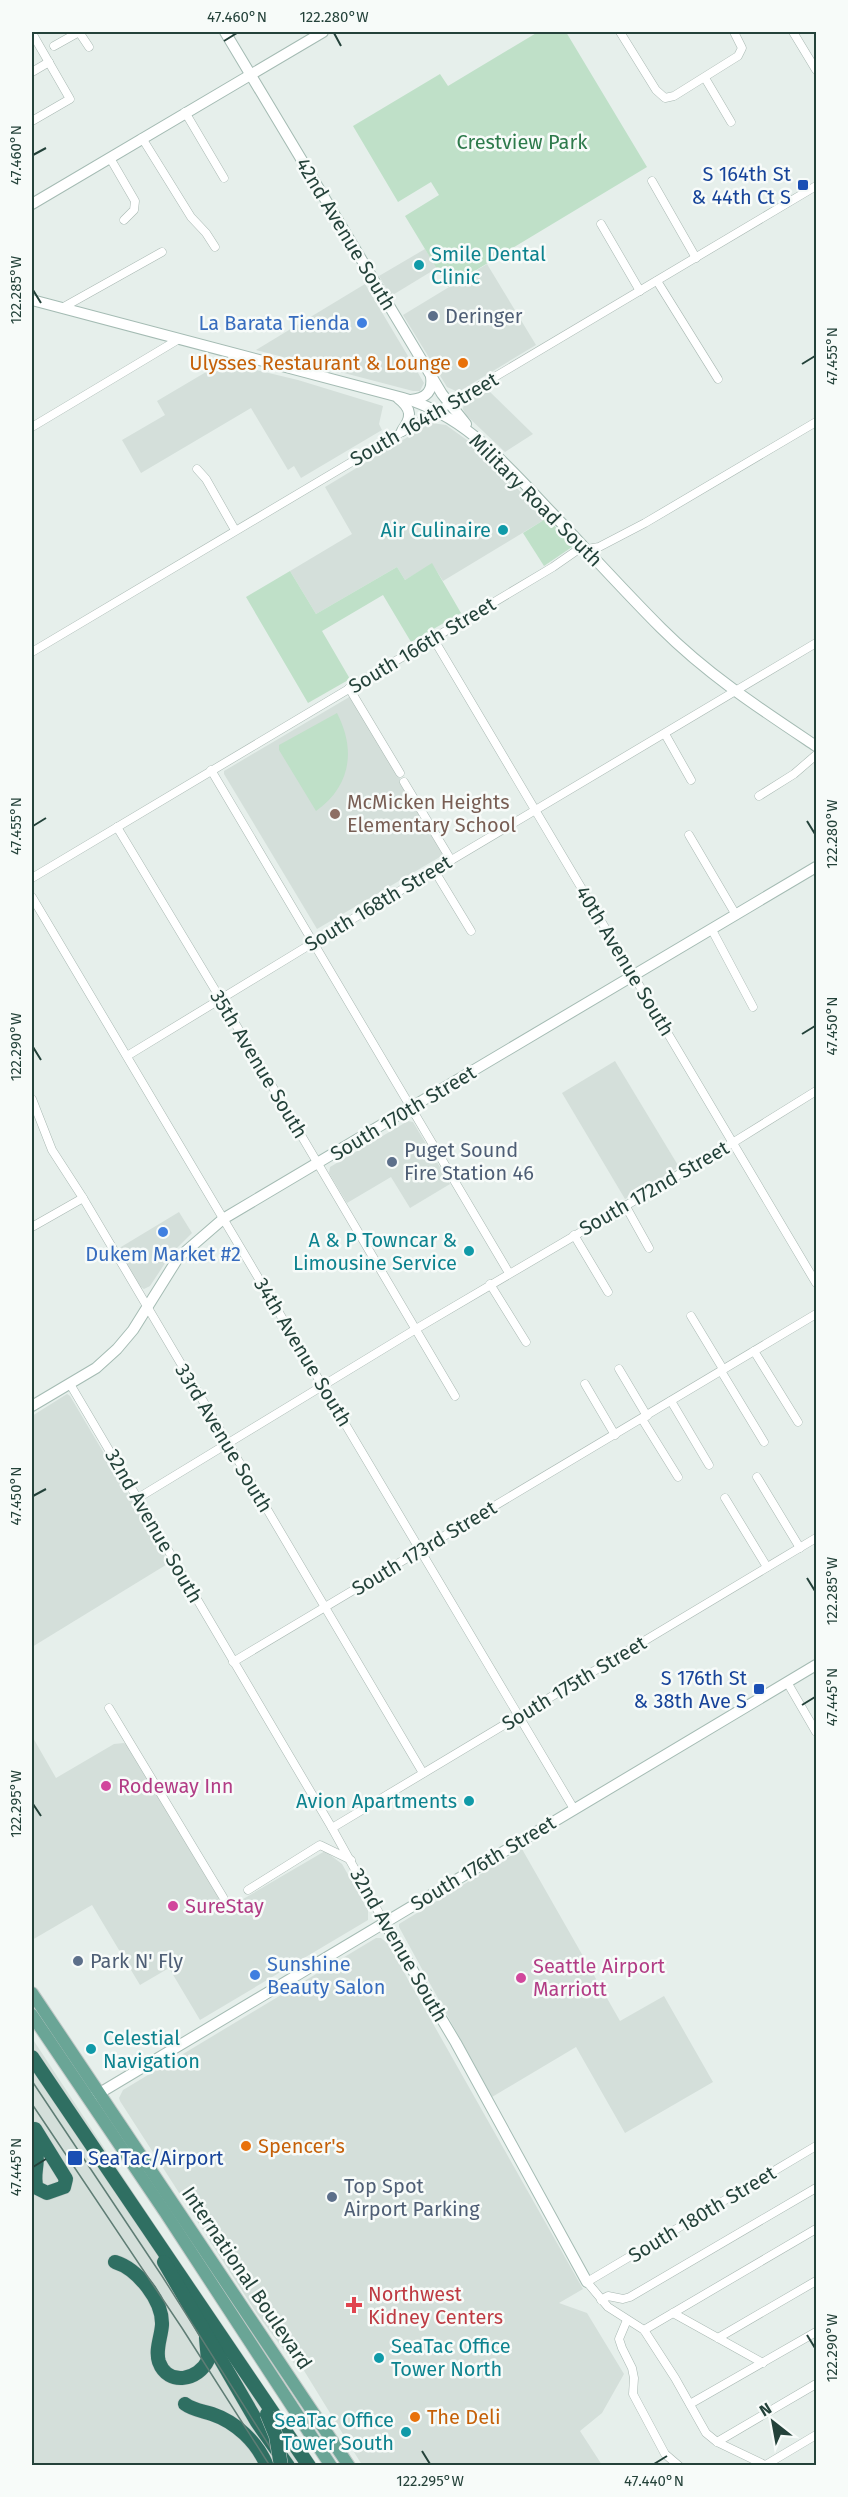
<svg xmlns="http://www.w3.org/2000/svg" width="848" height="2497" font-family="'Fira Sans',sans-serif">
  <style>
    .built { fill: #d4dfda }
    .green { fill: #bfe0c8 }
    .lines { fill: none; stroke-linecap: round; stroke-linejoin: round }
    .street-casing { stroke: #a8b8b2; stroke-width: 9 }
    .secondary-casing { stroke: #a4bbb3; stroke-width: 12 }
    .primary-casing { stroke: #c2cac8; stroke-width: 14 }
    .highway-casing { stroke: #c2cac8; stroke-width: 15 }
    .street { stroke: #fff; stroke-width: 8 }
    .secondary { stroke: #fff; stroke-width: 10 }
    .primary { stroke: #6aa596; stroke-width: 12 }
    .highway { stroke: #2f6f62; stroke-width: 14 }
    .tram { stroke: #5f7d75; stroke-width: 1.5 }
    .highway-bridge-casing { stroke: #c2cac8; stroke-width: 15; stroke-linecap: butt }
    .highway-bridge { stroke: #2f6f62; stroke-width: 14 }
    .ticks { fill: none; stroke: #24423a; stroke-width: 2 }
    .transit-dot { fill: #1a4fb4; stroke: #f7fbf9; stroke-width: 2 }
    .culture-dot { fill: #0f9aa8; stroke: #f7fbf9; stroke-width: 2 }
    .service-dot { fill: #5c6f8a; stroke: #f7fbf9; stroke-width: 2 }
    .shop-dot { fill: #3f7fe0; stroke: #f7fbf9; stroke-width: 2 }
    .food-dot { fill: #e8710a; stroke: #f7fbf9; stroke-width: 2 }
    .education-dot { fill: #8d6e63; stroke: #f7fbf9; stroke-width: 2 }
    .hotel-dot { fill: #d1479c; stroke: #f7fbf9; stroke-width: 2 }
    .health-dot { fill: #e0444e; stroke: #f7fbf9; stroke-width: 2 }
    .labels { text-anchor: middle; stroke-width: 5; stroke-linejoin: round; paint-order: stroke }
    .park-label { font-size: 20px; fill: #2d7a4b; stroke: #f7fbf9 }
    .transit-label { font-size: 20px; fill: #164399; stroke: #f7fbf9; text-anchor: end }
    .street-label { font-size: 20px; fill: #24423a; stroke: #f7fbf9 }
    .culture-label { font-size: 20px; fill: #0d838f; stroke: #f7fbf9; text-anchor: end }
    .service-label { font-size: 20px; fill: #4e5e75; stroke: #f7fbf9; text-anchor: start }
    .shop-label { font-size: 20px; fill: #366cbe; stroke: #f7fbf9; text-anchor: end }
    .food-label { font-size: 20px; fill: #c56008; stroke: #f7fbf9; text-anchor: start }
    .education-label { font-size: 20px; fill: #785e54; stroke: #f7fbf9; text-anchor: start }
    .hotel-label { font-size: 20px; fill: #b23c85; stroke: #f7fbf9; text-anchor: start }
    .health-label { font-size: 20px; fill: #be3a42; stroke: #f7fbf9; text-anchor: start }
    .neatline { fill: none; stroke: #24423a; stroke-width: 2 }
    .ticks-label { font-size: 15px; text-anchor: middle; fill: #24423a }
  </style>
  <rect width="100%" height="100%" fill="#e6efeb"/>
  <g class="built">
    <path d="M425 249 437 268 391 296 379 276Z"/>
    <path d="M487 264 536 345 458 392 447 387 403 315Z"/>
    <path d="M365 284 424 383 420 391H413L256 350Z"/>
    <path d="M223 362 298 380 383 406 379 424 382 430 301 478 294 466 288 470 251 408 141 473 122 440 165 415 157 401Z"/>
    <path d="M487 389 533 434 505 452 466 415 463 409 464 403Z"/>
    <path d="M431 423 446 425 471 443 547 518 443 581 432 564 405 580 397 567 316 614 290 571 352 534 325 487Z"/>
    <path d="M351 696 445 854 317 929 224 774V771Z"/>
    <path d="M615 1061 679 1167 625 1199 562 1093Z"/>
    <path d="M408 1121 413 1122 450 1184 410 1208 391 1177 347 1203 329 1173 330 1167Z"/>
    <path d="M179 1212 192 1233 171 1254 150 1286 144 1289 139 1286 116 1250Z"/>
    <path d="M67 1394 70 1396 169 1563 32 1647V1416Z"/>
    <path d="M32 1736 56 1778 114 1744 124 1743 130 1747 226 1909 325 1851 342 1864 368 1910V1920L200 2020 169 1968 140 1985 92 1905 32 1940Z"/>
    <path d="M522 1849 620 2021 664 1996 713 2082 625 2133 576 2047 492 2097 399 1927V1924Z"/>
    <path d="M376 1938H381L388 1944 583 2289 559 2303 587 2313 624 2374 602 2413 580 2431 602 2465H362L303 2369 296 2366 257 2314 120 2101 119 2098 123 2090Z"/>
    <path d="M32 2038 312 2465H32Z"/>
  </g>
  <g class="green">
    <path d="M538 32H566L647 167 448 287 405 216 439 195 431 182 398 202 353 126 440 74 448 86Z"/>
    <path d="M547 518 569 541 572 547 544 566 523 533Z"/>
    <path d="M432 563 461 613 411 642 383 595 322 631 350 679 308 703 246 597 290 571 316 614 397 567 405 580Z"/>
    <path d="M337 713C356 750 351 786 316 811L279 750V745Z"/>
  </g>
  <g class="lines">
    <defs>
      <g id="street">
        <path d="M79 32 89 47"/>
        <path d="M620 32 656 90 665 98 674 96 738 56 742 48 734 32"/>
        <path d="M793 32 816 70"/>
        <path d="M32 33 70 99 32 121"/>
        <path d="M54 46 79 32"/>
        <path d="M32 72 49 62"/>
        <path d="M705 78 731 122"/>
        <path d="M185 112 224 178"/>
        <path d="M142 138 191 217 206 233 215 247"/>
        <path d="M110 158 135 201 134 210 124 220"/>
        <path d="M652 181 696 258"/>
        <path d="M601 224 640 291"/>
        <path d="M657 281 718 379"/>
        <path d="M62 308 162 252"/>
        <path d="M32 427 179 339"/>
        <path d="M197 469 206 479 235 530"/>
        <path d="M433 638 816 1283"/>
        <path d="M32 652 816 186"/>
        <path d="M349 688 400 773"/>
        <path d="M665 734 691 780"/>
        <path d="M211 770 509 1273"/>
        <path d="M404 782 451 860"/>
        <path d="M759 796 794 774 816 755"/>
        <path d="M117 827 226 1008 455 1396"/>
        <path d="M689 835 736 915"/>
        <path d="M434 870 471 931"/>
        <path d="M32 878 553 567 576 551 599 547 645 523 816 422"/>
        <path d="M32 897 574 1809"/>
        <path d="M712 930 753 1007"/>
        <path d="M127 1056 339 927 816 643"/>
        <path d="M32 1099 52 1150 83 1198 423 1773"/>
        <path d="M625 1205 649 1248"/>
        <path d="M32 1227 83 1198"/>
        <path d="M574 1235 608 1292"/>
        <path d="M490 1284 526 1342"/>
        <path d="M691 1316 723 1369"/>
        <path d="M754 1351 798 1422"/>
        <path d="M619 1369 647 1416"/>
        <path d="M721 1371 764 1442"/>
        <path d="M70 1384 332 1828 384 1922"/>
        <path d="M585 1384 615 1435"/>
        <path d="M671 1401 709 1465"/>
        <path d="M642 1419 678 1477"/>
        <path d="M757 1477 800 1548"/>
        <path d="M138 1498 416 1329 734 1142 816 1091"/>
        <path d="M725 1498 767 1567"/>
        <path d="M233 1662 816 1314"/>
        <path d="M787 1682 816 1732"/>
        <path d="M109 1708 223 1897"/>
        <path d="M332 1828 816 1538"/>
        <path d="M248 1890 320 1845 351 1860"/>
        <path d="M601 2300 608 2296 623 2299 630 2297 816 2188"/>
        <path d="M673 2313 763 2363"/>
        <path d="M627 2320 619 2339 622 2348 632 2368 634 2378 633 2394 665 2454 679 2466"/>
        <path d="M644 2330 816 2229"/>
        <path d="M718 2338 816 2281"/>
        <path d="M690 2404 816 2332"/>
        <path d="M717 2442 816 2384"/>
        <path d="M764 2466 816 2435"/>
        <path d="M767 2466 717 2442 706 2433 675 2378 644 2330 608 2307 587 2282 816 2146"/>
      </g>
      <g id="secondary">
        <path d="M225 32 442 394 466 424"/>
        <path d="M32 204 323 32"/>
        <path d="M32 300 403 398C467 416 508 467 552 513 588 551 624 591 661 628 708 675 762 710 816 746"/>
        <path d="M398 398C412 409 412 417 402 431"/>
        <path d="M411 400C427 398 433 391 431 376"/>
        <path d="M32 1406 96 1368 117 1349 133 1330 178 1258 223 1219 816 867"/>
        <path d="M384 1922 456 2043 587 2282"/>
        <path d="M93 2097 816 1665"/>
      </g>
      <g id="primary">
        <path d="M32 1993 349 2466"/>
        <path d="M32 2015 165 2212 331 2466"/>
      </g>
      <g id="highway">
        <path d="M32 2057 309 2466"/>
        <path d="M32 2144C43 2158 31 2173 37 2188L47 2193 64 2187 66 2179 35 2129"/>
        <path d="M115 2262C138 2269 163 2301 162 2325 161 2338 155 2350 159 2362 168 2387 199 2380 208 2360L206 2338"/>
        <path d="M164 2262 257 2422 288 2466"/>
        <path d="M185 2404C193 2410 203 2411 212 2414 236 2422 257 2442 267 2466"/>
      </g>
    </defs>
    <use href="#street" class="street-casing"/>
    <use href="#secondary" class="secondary-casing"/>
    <use href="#primary" class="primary-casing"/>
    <use href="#highway" class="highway-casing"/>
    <use href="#street" class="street"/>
    <use href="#secondary" class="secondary"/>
    <use href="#primary" class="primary"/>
    <use href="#highway" class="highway"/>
    <g class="tram">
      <path d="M32 2081 162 2276 282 2466"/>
      <path d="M32 2104 182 2328 270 2466"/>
    </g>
    <defs>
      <path id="highway-bridge" d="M267 2414 276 2436 281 2466"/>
    </defs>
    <use href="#highway-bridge" class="highway-bridge-casing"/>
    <use href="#highway-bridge" class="highway-bridge"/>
  </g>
  <path class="ticks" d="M334 33 341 46M224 41 237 33M33 155 46 148M33 290 41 303M802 364 815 356M807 821 815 834M33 826 46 818M802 1034 815 1026M33 1047 41 1060M33 1496 46 1489M807 1578 815 1591M802 1705 815 1697M33 1804 41 1816M33 2167 46 2159M807 2335 815 2348M422 2451 430 2464M654 2464 667 2456"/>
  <g class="transit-dot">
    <rect x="797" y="179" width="12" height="12" rx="3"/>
    <rect x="753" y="1683" width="12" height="12" rx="3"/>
    <rect x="67" y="2150" width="16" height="16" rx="3"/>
  </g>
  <g class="culture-dot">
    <circle cx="419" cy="265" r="6"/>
    <circle cx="503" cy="530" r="6"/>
    <circle cx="469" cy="1251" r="6"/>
    <circle cx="469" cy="1801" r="6"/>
    <circle cx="91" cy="2049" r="6"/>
    <circle cx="379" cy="2358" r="6"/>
    <circle cx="406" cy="2432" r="6"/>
  </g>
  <g class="service-dot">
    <circle cx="433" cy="316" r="6"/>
    <circle cx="392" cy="1162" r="6"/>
    <circle cx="78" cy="1961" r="6"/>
    <circle cx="332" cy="2197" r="6"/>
  </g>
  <g class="shop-dot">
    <circle cx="362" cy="323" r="6"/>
    <circle cx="163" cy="1232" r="6"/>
    <circle cx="255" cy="1975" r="6"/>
  </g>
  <g class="food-dot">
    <circle cx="463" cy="363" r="6"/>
    <circle cx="246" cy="2146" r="6"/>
    <circle cx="415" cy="2417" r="6"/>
  </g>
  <circle class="education-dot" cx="335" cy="814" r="6"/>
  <g class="hotel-dot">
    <circle cx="106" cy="1786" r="6"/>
    <circle cx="173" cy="1906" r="6"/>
    <circle cx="521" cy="1978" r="6"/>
  </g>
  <path class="health-dot" d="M351 2296h6v6h6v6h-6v6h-6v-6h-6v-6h6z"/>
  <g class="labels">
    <g class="park-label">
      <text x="522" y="149">Crestview Park</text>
    </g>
    <g class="transit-label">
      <text x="791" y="181">S 164th St<tspan x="791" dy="23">&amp; 44th Ct S</tspan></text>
      <text x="747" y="1685">S 176th St<tspan x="747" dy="23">&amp; 38th Ave S</tspan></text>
      <text x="88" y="2165" text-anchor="start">SeaTac/Airport</text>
    </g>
    <g class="street-label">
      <text transform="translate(346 234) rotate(59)" y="7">42nd Avenue South</text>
      <text transform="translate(424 419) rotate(-30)" y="7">South 164th Street</text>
      <text transform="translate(536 500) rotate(45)" y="7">Military Road South</text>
      <text transform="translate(422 645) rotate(-31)" y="7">South 166th Street</text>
      <text transform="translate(378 903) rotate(-31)" y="7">South 168th Street</text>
      <text transform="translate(625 961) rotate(59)" y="7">40th Avenue South</text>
      <text transform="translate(259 1064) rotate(59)" y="7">35th Avenue South</text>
      <text transform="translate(403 1113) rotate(-31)" y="7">South 170th Street</text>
      <text transform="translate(654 1188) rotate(-30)" y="7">South 172nd Street</text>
      <text transform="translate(303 1352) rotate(59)" y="7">34th Avenue South</text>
      <text transform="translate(224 1438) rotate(59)" y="7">33rd Avenue South</text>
      <text transform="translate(154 1526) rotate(60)" y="7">32nd Avenue South</text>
      <text transform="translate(424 1548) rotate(-31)" y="7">South 173rd Street</text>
      <text transform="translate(574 1683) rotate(-31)" y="7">South 175th Street</text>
      <text transform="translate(483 1863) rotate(-31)" y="7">South 176th Street</text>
      <text transform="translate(399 1945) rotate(60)" y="7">32nd Avenue South</text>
      <text transform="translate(702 2214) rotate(-31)" y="7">South 180th Street</text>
      <text transform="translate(247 2278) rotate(56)" y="7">International Boulevard</text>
    </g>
    <g class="culture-label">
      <text x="431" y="261" text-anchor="start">Smile Dental<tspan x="431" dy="23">Clinic</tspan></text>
      <text x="491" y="537">Air Culinaire</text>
      <text x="457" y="1247">A &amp; P Towncar &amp;<tspan x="457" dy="23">Limousine Service</tspan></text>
      <text x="457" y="1808">Avion Apartments</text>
      <text x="103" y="2045" text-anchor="start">Celestial<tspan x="103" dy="23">Navigation</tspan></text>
      <text x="391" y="2353" text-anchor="start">SeaTac Office<tspan x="391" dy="23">Tower North</tspan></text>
      <text x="394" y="2427">SeaTac Office<tspan x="394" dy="23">Tower South</tspan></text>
    </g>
    <g class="service-label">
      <text x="445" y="323">Deringer</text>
      <text x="404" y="1157">Puget Sound<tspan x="404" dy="23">Fire Station 46</tspan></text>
      <text x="90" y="1968">Park N' Fly</text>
      <text x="344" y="2193">Top Spot<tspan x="344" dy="23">Airport Parking</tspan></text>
    </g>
    <g class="shop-label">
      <text x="350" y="330">La Barata Tienda</text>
      <text x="163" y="1261" text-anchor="middle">Dukem Market #2</text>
      <text x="267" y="1971" text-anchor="start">Sunshine<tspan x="267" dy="23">Beauty Salon</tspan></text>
    </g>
    <g class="food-label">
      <text x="451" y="370" text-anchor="end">Ulysses Restaurant &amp; Lounge</text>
      <text x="258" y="2153">Spencer's</text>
      <text x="427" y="2424">The Deli</text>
    </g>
    <g class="education-label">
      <text x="347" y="809">McMicken Heights<tspan x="347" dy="23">Elementary School</tspan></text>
    </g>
    <g class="hotel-label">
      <text x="118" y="1793">Rodeway Inn</text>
      <text x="185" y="1913">SureStay</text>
      <text x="533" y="1973">Seattle Airport<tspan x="533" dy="23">Marriott</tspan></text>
    </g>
    <g class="health-label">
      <text x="368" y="2301">Northwest<tspan x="368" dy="23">Kidney Centers</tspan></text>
    </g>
  </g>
  <rect width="848" height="2497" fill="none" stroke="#f7fbf9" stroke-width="66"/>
  <g transform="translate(773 2422) rotate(329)" stroke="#f7fbf9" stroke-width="4.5" paint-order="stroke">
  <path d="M0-4.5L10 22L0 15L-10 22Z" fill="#24423a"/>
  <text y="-9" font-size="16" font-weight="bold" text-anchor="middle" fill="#24423a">N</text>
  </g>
  <rect x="33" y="33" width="782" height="2431" class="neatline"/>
  <g class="ticks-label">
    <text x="237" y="22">47.460°N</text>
    <text x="334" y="22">122.280°W</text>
    <text transform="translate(16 155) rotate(-90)" y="5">47.460°N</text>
    <text transform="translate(16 290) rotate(-90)" y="5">122.285°W</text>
    <text transform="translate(832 356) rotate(-90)" y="5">47.455°N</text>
    <text transform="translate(16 826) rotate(-90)" y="5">47.455°N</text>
    <text transform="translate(832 834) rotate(-90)" y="5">122.280°W</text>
    <text transform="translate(832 1026) rotate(-90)" y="5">47.450°N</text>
    <text transform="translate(16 1047) rotate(-90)" y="5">122.290°W</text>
    <text transform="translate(16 1496) rotate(-90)" y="5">47.450°N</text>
    <text transform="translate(832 1591) rotate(-90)" y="5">122.285°W</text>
    <text transform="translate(832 1697) rotate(-90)" y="5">47.445°N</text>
    <text transform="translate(16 1804) rotate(-90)" y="5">122.295°W</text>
    <text transform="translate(16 2167) rotate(-90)" y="5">47.445°N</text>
    <text transform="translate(832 2348) rotate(-90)" y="5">122.290°W</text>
    <text x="430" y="2486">122.295°W</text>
    <text x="654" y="2486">47.440°N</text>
  </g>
</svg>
